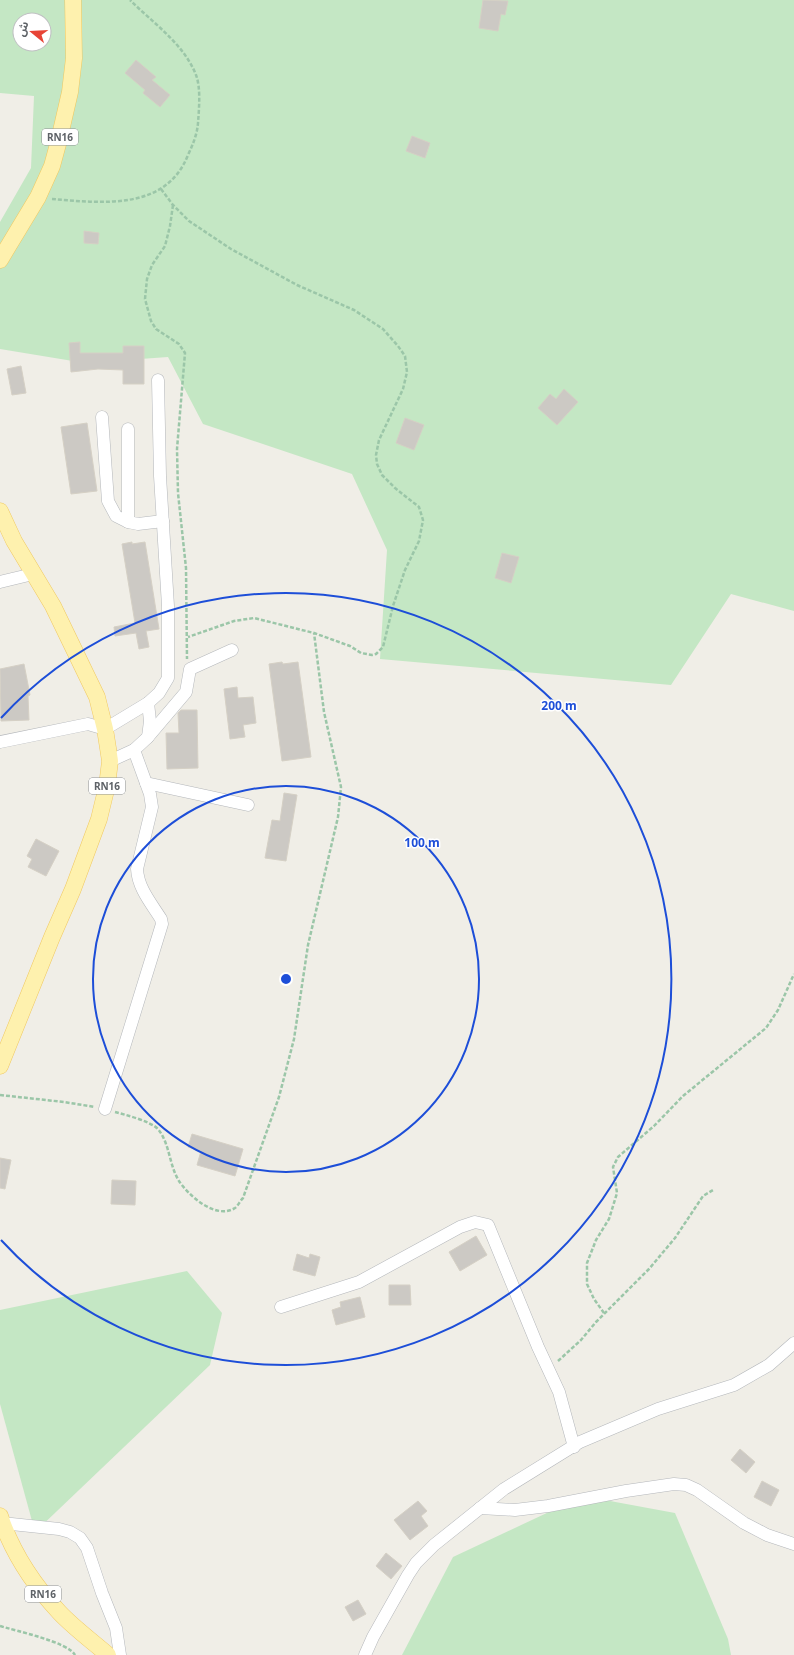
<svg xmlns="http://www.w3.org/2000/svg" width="794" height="1655" font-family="'Noto Sans','Noto Sans Arabic',sans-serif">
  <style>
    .green { fill: #c4e7c4; fill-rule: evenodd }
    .building { fill: #ccc9c4; stroke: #d5d0c5 }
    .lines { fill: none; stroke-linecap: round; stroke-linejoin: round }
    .minor-casing { stroke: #b4b7bb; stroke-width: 13 }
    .major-casing { stroke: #f0c860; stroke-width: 17 }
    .path { stroke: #9bc6a8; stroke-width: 2.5; stroke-dasharray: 4 2; stroke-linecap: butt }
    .minor { stroke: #fff; stroke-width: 12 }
    .major { stroke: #fef1ae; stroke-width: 16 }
    .ring { fill: none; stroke: #1d4ed8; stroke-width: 2 }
    .labels { text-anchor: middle; stroke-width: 3; stroke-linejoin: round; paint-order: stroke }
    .shield { fill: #fff; stroke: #8e9195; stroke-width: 1 }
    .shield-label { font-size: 10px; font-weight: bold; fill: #5e6267 }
    .centre { fill: #1d4ed8; stroke: #fff; stroke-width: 2 }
    .ring-label { font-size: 12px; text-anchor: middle; font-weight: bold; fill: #1d4ed8; stroke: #fff; stroke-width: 3; stroke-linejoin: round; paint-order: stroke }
  </style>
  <rect width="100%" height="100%" fill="#f0eee7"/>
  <g class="green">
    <path d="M0 0H794V611L731 594 671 685 380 659 387 550 352 474 203 424 168 357 85 363 0 349V222L31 168 34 96 0 93ZM20 20H44V44H20Z"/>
    <path d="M187 1271 222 1313 210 1365 35 1532 0 1404V1310Z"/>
    <path d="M583 1496 675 1513 728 1639 731 1655H402L453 1557Z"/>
  </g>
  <g class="building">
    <path d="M483 0 508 1 505 15 501 14 498 31 479 28Z"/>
    <path d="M136 60 156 77 152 80 170 95 160 107 143 93 145 90 125 73Z"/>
    <path d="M412 136 430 143 425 158 406 151Z"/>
    <path d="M84 231 99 233 98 244 84 243Z"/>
    <path d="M80 342V353H123V346H144V384H123V370L98 369 71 372 69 343Z"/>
    <path d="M21 366 26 393 12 395 7 369Z"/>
    <path d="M564 389 578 402 557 425 538 408 550 394 556 399Z"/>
    <path d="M405 418 424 425 414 450 396 443Z"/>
    <path d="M87 423 97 491 71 494 61 427Z"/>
    <path d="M132 542V544L145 542 159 629 146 631 149 647 139 649 136 633 115 636 114 627 135 623 122 544Z"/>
    <path d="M502 553 519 557 511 583 495 578Z"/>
    <path d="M282 662 283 664 298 662 311 757 282 761 269 664Z"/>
    <path d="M24 664 30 695 28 696 29 720 1 721 0 669Z"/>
    <path d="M237 687 238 698 253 697 256 723 243 725 245 737 230 739 224 689Z"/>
    <path d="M181 710H197L198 768 167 769 166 733H179L178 713Z"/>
    <path d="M284 793 297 795 286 861 265 858 272 820 280 821Z"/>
    <path d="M36 839 59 851 46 876 28 867 32 859 27 856Z"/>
    <path d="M192 1134 243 1149 235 1176 197 1165 201 1151 188 1147Z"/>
    <path d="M0 1158 11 1160 5 1189 0 1188Z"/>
    <path d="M112 1180 136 1181 135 1205 111 1204Z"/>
    <path d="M476 1236 487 1255 460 1271 449 1252Z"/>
    <path d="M297 1254 309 1258 310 1254 320 1257 315 1276 293 1270Z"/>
    <path d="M389 1285H410L411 1305H389Z"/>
    <path d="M360 1297 365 1317 336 1325 332 1310 341 1307 340 1302Z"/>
    <path d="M740 1449 755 1462 746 1473 731 1460Z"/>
    <path d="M762 1481 779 1490 771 1506 754 1497Z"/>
    <path d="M418 1501 427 1511 421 1516 428 1526 410 1540 394 1520Z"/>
    <path d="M386 1553 402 1566 391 1579 376 1566Z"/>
    <path d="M358 1600 366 1614 353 1621 345 1607Z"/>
  </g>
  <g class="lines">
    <defs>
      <g id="minor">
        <path d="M102 417 108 501 116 516 128 522 138 524 163 521"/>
        <path d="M128 429V522"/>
        <path d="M0 582 33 574"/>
        <path d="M148 703 150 721 148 737"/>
        <path d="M0 742 88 724 105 729 148 703 159 693 168 678V606L160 476 158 380"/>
        <path d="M110 761 134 750 147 738 186 692 190 669 232 650"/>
        <path d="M146 783 248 805"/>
        <path d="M105 1109 162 924 161 919C151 903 138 888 137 869L152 807 150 794 134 750"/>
        <path d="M281 1307 359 1282 460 1227 475 1222 488 1225 538 1347 559 1392 574 1447"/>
        <path d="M480 1508 515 1510 548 1506 626 1491 674 1484 686 1485 697 1490 744 1523 767 1535 794 1544"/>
        <path d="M2 1523 59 1529 70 1532 80 1538 87 1548 102 1593 116 1628 120 1655"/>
        <path d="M365 1655 373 1637 408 1575 416 1563 434 1545 504 1489 580 1442 658 1409 734 1385 769 1365 794 1343"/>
      </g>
      <g id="major">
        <path d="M0 260 38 197 52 166 58 144 70 92 74 58 73 0"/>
        <path d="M0 511 14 541 53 606 97 697 105 729 110 761 107 786 99 819 73 889 52 937 0 1066"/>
        <path d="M0 1516C12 1552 33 1584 59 1612 74 1628 92 1641 108 1655"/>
      </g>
    </defs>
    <use href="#minor" class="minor-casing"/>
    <use href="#major" class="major-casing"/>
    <g class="path">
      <path d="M161 189 173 205 189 221 231 249 297 285 354 310 383 329 398 346 405 356 407 372 403 389 379 440 376 455 377 464 382 475 395 488 419 507 423 520 419 541 405 570 393 606 383 647 376 654 372 655 361 653 350 646 314 633 254 618 234 621 188 637"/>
      <path d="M52 199C102 203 166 211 188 155 193 144 197 135 198 123 199 109 201 88 196 75 184 44 153 23 130 0"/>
      <path d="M173 205 170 226 165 246 152 265 147 279 145 299 151 321 156 329 179 344 185 353 177 449 178 493 186 568 187 659"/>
      <path d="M0 1095 64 1102 95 1107"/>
      <path d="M115 1112C126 1115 150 1121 158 1129 170 1144 169 1165 179 1181 189 1196 216 1220 235 1208 238 1206 240 1201 243 1198L279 1097 294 1039 308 945 338 817 341 787 324 712 314 633"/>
      <path d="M604 1313 594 1299 587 1284V1263L596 1240 609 1219 617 1193 613 1167 618 1157 654 1126 683 1096 766 1028 778 1010 794 974"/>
      <path d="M558 1361 581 1340 596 1322 649 1269 675 1238 703 1196 713 1190"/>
      <path d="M0 1626C16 1631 68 1642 75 1655"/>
    </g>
    <use href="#minor" class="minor"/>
    <use href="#major" class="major"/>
  </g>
  <g class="ring">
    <circle cx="286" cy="979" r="193"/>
    <path d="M1 718A386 386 0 1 1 1 1240"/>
  </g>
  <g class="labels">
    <g class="shield">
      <rect x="42" y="129" width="36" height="16" rx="3"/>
      <rect x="89" y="778" width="36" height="16" rx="3"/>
      <rect x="25" y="1586" width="36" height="16" rx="3"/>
    </g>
    <g class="shield-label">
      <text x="60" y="141">RN16</text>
      <text x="107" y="790">RN16</text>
      <text x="43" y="1598">RN16</text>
    </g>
  </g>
  <circle cx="286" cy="979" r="6" class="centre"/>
  <g class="ring-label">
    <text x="559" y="710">200 m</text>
    <text x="422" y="847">100 m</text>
  </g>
  <g transform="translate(32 32) rotate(288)"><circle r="19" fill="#ffffff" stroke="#bfc0c2"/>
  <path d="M0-3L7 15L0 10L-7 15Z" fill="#e74436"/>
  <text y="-6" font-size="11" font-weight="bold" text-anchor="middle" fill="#5e6267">ش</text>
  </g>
</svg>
